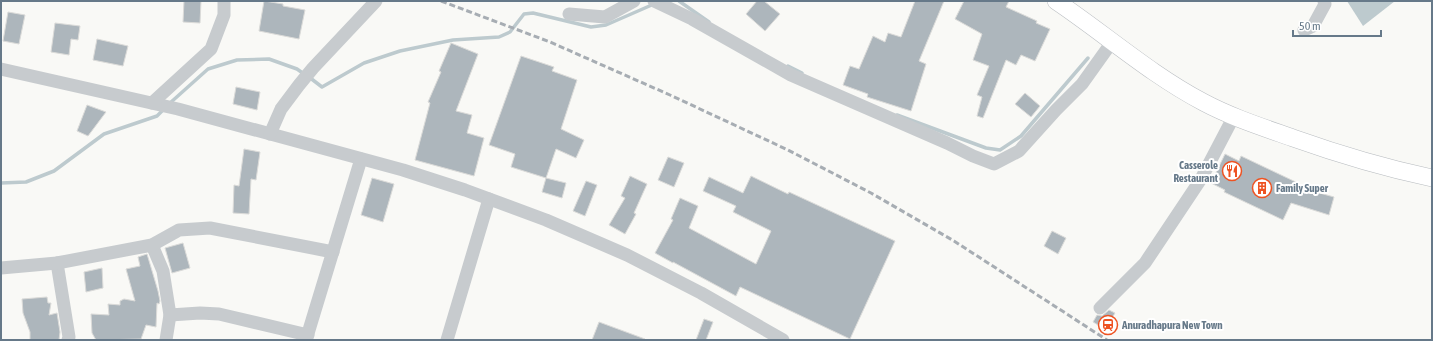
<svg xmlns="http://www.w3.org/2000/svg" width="1433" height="341" font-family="'Asap Condensed',sans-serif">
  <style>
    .water { fill: #bdcace }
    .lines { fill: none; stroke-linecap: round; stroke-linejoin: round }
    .stream { stroke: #bdcace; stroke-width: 3.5 }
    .building { fill: #adb6bc; stroke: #dbdbd9 }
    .major-casing { stroke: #babec2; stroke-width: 18 }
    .minor { stroke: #c7cbce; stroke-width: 13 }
    .major { stroke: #fff; stroke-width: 17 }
    .rail { stroke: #a7adb3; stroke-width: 3; stroke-dasharray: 6 3; stroke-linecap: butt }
    .labels { text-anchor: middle; stroke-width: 4; stroke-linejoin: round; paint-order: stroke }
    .poi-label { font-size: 11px; font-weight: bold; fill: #667989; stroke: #fff; text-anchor: start }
  </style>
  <rect width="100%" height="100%" fill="#f9f9f6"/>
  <path class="water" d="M1347 1H1395L1363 26Z"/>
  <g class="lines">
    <g class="stream">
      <path d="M679 1 709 22"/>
      <path d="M788 66 802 73"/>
      <path d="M309 77 322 87 364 63 400 51 453 40 499 37 510 32 524 14 533 13 591 27 606 25 654 4"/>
      <path d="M170 103 208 69 237 60 269 59 297 69 304 74"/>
      <path d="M897 115 986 148 1000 150 1021 136 1088 58"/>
      <path d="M1 183 26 182 54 171 104 134 157 116 164 109"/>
    </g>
  </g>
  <g class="building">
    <path d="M184 1H201L200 23 183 22Z"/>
    <path d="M264 1 283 4V6L305 10 299 39 259 31Z"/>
    <path d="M757 1H764L780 14 765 31 746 14Z"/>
    <path d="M915 1H944L919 61 926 64 911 111 867 97 868 94 843 85 850 66 859 69 873 36 885 42 888 33 901 37Z"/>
    <path d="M964 1H1009L1006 7 1037 21 1036 23 1050 29 1035 61 1021 55 1016 65 1006 60 983 118 977 116 982 97 977 95 989 66 973 60 982 34 955 19Z"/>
    <path d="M8 12 25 15 19 44 3 41Z"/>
    <path d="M55 23 80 26 78 40 71 39 69 55 51 52Z"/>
    <path d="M97 39 128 46 123 66 93 60Z"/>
    <path d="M451 43 478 54 456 111 472 115 467 133 484 138 474 176 415 160 430 103 428 102 441 72 439 71Z"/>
    <path d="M521 56 554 67 552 71 577 80 561 129 584 140 576 158 556 149 546 178 511 167 515 154 489 145Z"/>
    <path d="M236 87 260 92 257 110 233 104Z"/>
    <path d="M1025 93 1040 106 1031 117 1015 104Z"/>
    <path d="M87 105 106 112 88 136 77 131Z"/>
    <path d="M244 149 260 152 256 180 251 179 249 214 233 213 234 185 239 186Z"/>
    <path d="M1225 154 1239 161 1241 156 1300 184 1298 187 1334 197 1329 215 1291 203 1283 220 1224 192 1225 190 1211 183Z"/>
    <path d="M668 157 684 163 674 187 658 180Z"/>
    <path d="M630 176 647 184 634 213 636 214 625 234 609 225 625 198 621 196Z"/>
    <path d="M751 176 788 194 789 192 895 241 850 339 740 287 736 296 673 262V263L655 253 673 220 671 219 680 198 698 206 689 228 756 264 771 231 733 212 736 206 703 191 709 177 743 193Z"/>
    <path d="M372 178 394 184 383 222 361 215Z"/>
    <path d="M546 178 566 183 562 198 542 192Z"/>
    <path d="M586 181 597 185 585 216 573 211Z"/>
    <path d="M1052 231 1066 238 1058 254 1044 246Z"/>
    <path d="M183 243 190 268 172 273 165 248Z"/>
    <path d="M147 254 158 291 160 301 159 304 157 303 156 327 146 325 141 339 96 340 92 333 91 314 109 315 108 304 120 305V301L124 299 135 301 126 269 140 266 138 257Z"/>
    <path d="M102 268 103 288 86 292 84 272Z"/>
    <path d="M47 297 48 303H51L49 315 57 313 60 332 59 340H30V332L23 313 22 299Z"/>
    <path d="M1109 310 1115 313 1112 318 1116 321 1110 332 1093 322 1097 315 1102 316Z"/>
    <path d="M704 319 713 322 706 340H696Z"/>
    <path d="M599 322 645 339V340H592Z"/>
  </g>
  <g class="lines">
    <defs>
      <path id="major" d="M1056 1C1105 34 1150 74 1203 102 1231 117 1262 127 1293 138 1338 154 1385 168 1432 178"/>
    </defs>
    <use href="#major" class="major-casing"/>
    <g class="minor">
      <path d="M654 1 692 19 791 75 947 143 973 156 994 164 1019 151 1056 110 1082 84 1112 42"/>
      <path d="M569 14 605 17 634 1"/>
      <path d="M1304 30 1313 26 1325 4 1324 1"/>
      <path d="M1 69 178 109 403 170 465 190 546 220 627 255 701 293 783 340"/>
      <path d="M152 103 211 49 224 15V1"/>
      <path d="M270 134 281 109 299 85 313 68 376 1"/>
      <path d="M152 245 163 271 170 315 166 340"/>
      <path d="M57 263 69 337 68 340"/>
      <path d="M1 268 57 263 152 245 179 230 210 228 333 252"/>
      <path d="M1100 308 1145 263 1201 179 1234 116"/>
      <path d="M170 315 200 313 219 314 308 335"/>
      <path d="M306 340 361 159"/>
      <path d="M447 340 489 199"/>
    </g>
    <use href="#major" class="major"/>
    <path class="rail" d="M441 1 550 42 670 95 788 150 871 193 954 241 1107 340"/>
  </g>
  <defs>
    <symbol id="restaurant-ring" viewBox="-11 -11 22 22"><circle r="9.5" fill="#fff" stroke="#ee5322" stroke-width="1.5"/><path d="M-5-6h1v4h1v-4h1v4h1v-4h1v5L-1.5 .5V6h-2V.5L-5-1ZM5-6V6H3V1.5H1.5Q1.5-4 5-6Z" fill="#ee5322"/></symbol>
    <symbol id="building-ring" viewBox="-11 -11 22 22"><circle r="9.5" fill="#fff" stroke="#ee5322" stroke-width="1.5"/><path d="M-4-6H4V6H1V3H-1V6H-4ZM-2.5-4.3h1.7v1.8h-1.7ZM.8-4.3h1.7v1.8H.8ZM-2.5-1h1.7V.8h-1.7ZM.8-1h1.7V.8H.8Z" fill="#ee5322"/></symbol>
    <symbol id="station-ring" viewBox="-11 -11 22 22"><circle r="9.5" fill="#fff" stroke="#ee5322" stroke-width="1.5"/><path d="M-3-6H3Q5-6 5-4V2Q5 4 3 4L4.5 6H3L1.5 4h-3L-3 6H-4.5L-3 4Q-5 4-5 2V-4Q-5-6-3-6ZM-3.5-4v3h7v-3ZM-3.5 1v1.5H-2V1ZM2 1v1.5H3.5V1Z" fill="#ee5322"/></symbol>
  </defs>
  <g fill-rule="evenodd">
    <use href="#restaurant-ring" x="1221" y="160" width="22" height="22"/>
    <use href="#building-ring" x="1251" y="177" width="22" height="22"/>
    <use href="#station-ring" x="1097" y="314" width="22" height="22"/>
  </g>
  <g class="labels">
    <g class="poi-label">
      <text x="1218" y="169" text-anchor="end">Casserole<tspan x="1218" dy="13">Restaurant</tspan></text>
      <text x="1276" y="192">Family Super</text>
      <text x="1122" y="329">Anuradhapura New Town</text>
    </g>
  </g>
  <rect width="1433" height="341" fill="none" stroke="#667989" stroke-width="4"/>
  <path d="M1293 30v6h88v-6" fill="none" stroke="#667989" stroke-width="2"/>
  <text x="1299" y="30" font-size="12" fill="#667989" stroke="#ffffff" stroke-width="3" paint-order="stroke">50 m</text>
</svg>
